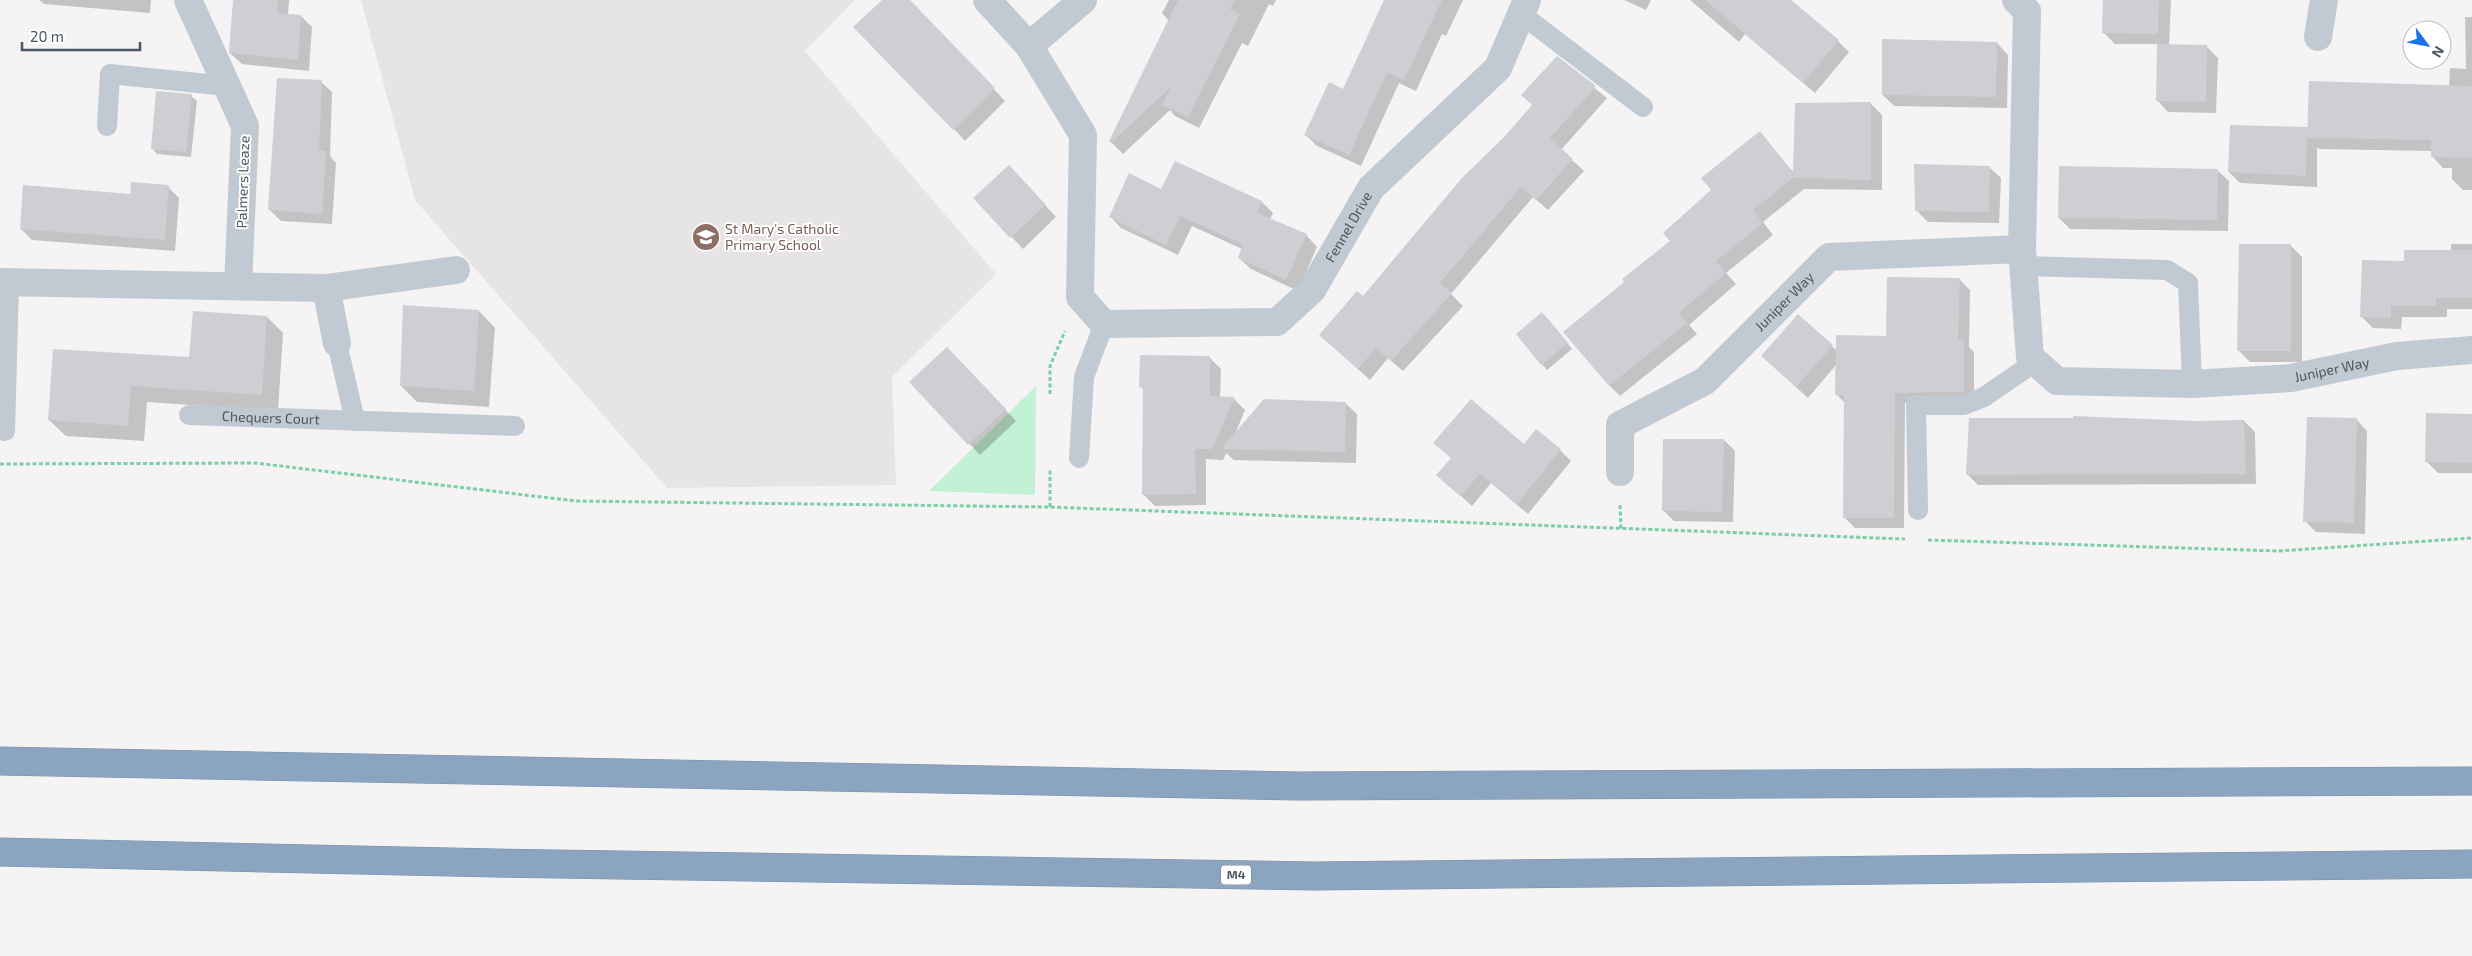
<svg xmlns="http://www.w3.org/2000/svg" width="2472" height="956" font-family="'Exo 2',sans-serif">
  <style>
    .education { fill: #e6e4e5 }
    .green { fill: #c3f1d5 }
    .shadow { fill: #0003 }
    .building { fill: #cdcfd5 }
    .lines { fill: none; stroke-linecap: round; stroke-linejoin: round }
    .highway-casing { stroke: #7690ad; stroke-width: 29 }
    .path { stroke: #7ad0a6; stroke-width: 3; stroke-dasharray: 4 2.5; stroke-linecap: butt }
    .lane { stroke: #c1cad2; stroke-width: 20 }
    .street { stroke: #c1cad2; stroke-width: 28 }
    .highway { stroke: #8ba5c1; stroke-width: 28 }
    .labels { text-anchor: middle; stroke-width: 4; stroke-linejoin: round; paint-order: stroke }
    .shield { fill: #fff; stroke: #808990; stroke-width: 1 }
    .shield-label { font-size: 12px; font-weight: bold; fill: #4a5661 }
    .street-label { font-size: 14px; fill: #4a5661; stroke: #fff }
    .education-label { font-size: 14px; fill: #785e54; stroke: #fff; text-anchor: start }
  </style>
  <rect width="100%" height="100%" fill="#f5f3f3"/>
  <path class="education" d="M361 0H855L805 51 996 274 892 377 896 485 667 488 415 200Z"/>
  <path class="green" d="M1036 386 1035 495 929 491Z"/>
  <g class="shadow">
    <path d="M39 0H151L150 13 44 4Z"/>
    <path d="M234 0H289L288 15 301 16 312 27 309 71 242 64 230 53Z"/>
    <path d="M884 0H909L1005 101 965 141 954 129Z"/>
    <path d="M1169 0H1276L1273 6 1269 4 1248 46 1242 43 1199 128 1175 116 1170 110 1123 154 1110 141 1169 21 1162 13Z"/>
    <path d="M1392 0H1463L1446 36 1442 34 1416 91 1399 83 1361 166 1317 146 1306 135 1344 91Z"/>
    <path d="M1624 0H1651L1646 10Z"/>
    <path d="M1690 0H1766L1838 41 1849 52 1815 93 1745 34 1739 42Z"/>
    <path d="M2104 0H2171L2169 45 2207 47 2218 58 2216 113 2168 112 2157 100 2158 44H2115L2103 32Z"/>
    <path d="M2465 17H2472V190H2463L2452 179V168H2443L2432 156V151L2319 149 2317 147V187L2240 183 2229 172 2306 128 2308 130 2449 87 2450 68 2466 69Z"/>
    <path d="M1997 43 2008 55 2007 108 1894 106 1883 95Z"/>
    <path d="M1557 58 1607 98 1561 150 1584 171 1548 210 1533 197 1451 294 1463 306 1403 371 1388 358 1370 380 1320 335 1363 298 1533 105Z"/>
    <path d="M321 82 332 92 330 156 336 163 332 224 281 221 270 210Z"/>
    <path d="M191 96 197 101 191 157 157 154 152 148Z"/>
    <path d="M1871 104 1882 115V190L1804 189 1763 222 1773 235 1726 273 1736 284 1689 325 1697 334 1620 396 1609 385 1626 282 1672 241 1760 133 1794 173Z"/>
    <path d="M1989 167 2001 178 1999 223 1928 222 1916 210Z"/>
    <path d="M2217 170 2229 181 2228 231 2070 229 2059 218Z"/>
    <path d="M1020 178 1056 217 1023 249 975 198Z"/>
    <path d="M168 187 179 198 175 251 32 240 21 229 132 195Z"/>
    <path d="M1162 191 1262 202 1273 213 1270 220 1306 235 1317 247 1298 291 1251 269 1239 258 1242 249 1192 226 1178 255 1121 228 1110 216Z"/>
    <path d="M2451 244H2472V309H2447V317H2402L2401 329 2373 328 2362 317 2405 262 2451 251Z"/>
    <path d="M2291 246 2302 257V362H2250L2238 350Z"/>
    <path d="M1959 279 1970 290 1969 347 1974 352V403H1905L1904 528H1855L1844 517 1845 403 1836 394V365L1808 398 1774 367 1832 346 1837 351 1887 337Z"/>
    <path d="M479 311 495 328 489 407 417 402 401 386Z"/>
    <path d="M267 317 283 333 278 411 147 402 144 441 66 436 49 420 190 358Z"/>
    <path d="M1548 319 1572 349 1547 370 1542 364Z"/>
    <path d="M1209 357 1221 369 1220 398 1234 399 1245 410 1235 434 1345 403 1357 414 1356 463 1234 460 1226 453 1223 460 1206 459V505L1155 506 1143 494 1144 390 1140 386Z"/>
    <path d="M958 359 1016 421 980 455 911 382Z"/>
    <path d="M2472 416V473H2438L2426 461Z"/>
    <path d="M2356 419 2367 431 2365 534 2316 532 2305 521Z"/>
    <path d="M2244 421 2255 432 2256 484 1978 485 1967 474 2196 422Z"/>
    <path d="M1724 440 1735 451 1733 522 1674 521 1663 510Z"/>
    <path d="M1435 443 1524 446 1560 450 1571 461 1528 514 1491 483 1472 506 1438 475 1452 459Z"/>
  </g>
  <g class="building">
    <path d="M233 0H278L277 13 301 15 298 60 229 53Z"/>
    <path d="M882 0H910L995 88 953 130 853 27Z"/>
    <path d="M1178 0H1235L1230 9 1240 14 1188 117 1162 105 1171 87 1111 143 1109 141Z"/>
    <path d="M1384 0H1442L1404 80 1387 73 1349 155 1304 135 1329 82 1343 89Z"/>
    <path d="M1705 0H1791L1839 40 1803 83Z"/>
    <path d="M2103 0H2159L2158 34 2102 33Z"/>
    <path d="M1882 39 1997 42 1996 97 1882 95Z"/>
    <path d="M2157 44 2207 45 2206 102 2156 101Z"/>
    <path d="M1557 56 1596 86 1550 138 1573 159 1536 200 1521 187 1440 283 1452 293 1391 361 1376 348 1358 369 1319 335 1357 291 1363 296 1461 179 1505 136 1532 105 1521 95Z"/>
    <path d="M277 78 322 80 319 150 326 151 322 214 268 210Z"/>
    <path d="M2309 81 2472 86V158L2431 157V140L2307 138Z"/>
    <path d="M156 91 192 94 186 152 151 149Z"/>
    <path d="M1871 102V180L1793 178 1753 210 1763 223 1716 261 1726 273 1679 313 1687 323 1609 386 1563 332 1624 282 1622 279 1670 241 1663 233 1711 190 1701 178 1760 131 1793 173 1795 103Z"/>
    <path d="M2230 125 2307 127 2306 176 2228 172Z"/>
    <path d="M1175 161 1262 201 1257 213 1307 234 1286 280 1238 258 1243 244 1180 216 1166 245 1109 217 1129 173 1161 189Z"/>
    <path d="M1914 164 1990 166 1989 212 1915 211Z"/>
    <path d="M1009 165 1046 205 1010 238 973 198Z"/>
    <path d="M2059 166 2218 169 2217 220 2058 218Z"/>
    <path d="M131 182 169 185 165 240 20 229 23 185 130 194Z"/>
    <path d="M2239 244H2291V351H2237Z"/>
    <path d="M2404 250H2472V298H2436V306H2391V318L2360 317 2362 260 2404 261Z"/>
    <path d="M1887 277 1960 278 1958 340H1964V392L1895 393 1894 518H1843L1844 395H1835L1836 335 1886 336Z"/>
    <path d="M403 305 479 310 474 391 400 386Z"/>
    <path d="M193 311 267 316 262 395 131 386 128 426 48 420 53 349 189 357Z"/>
    <path d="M1542 312 1568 343 1541 365 1516 334Z"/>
    <path d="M1798 314 1833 345 1796 387 1761 356Z"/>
    <path d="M947 347 1006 409 968 445 909 382Z"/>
    <path d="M1140 355 1210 356V396L1235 397 1212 449H1195L1196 494 1142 495 1143 388 1139 387Z"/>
    <path d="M1264 399 1346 402 1345 452 1221 449Z"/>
    <path d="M1471 399 1524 444 1536 429 1561 449 1517 504 1480 474 1460 496 1436 475 1451 458 1433 443Z"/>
    <path d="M2426 413 2472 414V463L2425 462Z"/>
    <path d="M2073 416 2196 421 2244 420 2246 474 1966 475 1969 418H2073Z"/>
    <path d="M2307 417 2357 418 2354 523 2303 522Z"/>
    <path d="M1663 439H1724L1722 512 1662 511Z"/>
  </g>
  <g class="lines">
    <defs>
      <g id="highway">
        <path d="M0 761 1299 786 2472 781"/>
        <path d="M0 852 496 863 1314 876 2472 864"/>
      </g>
    </defs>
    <use href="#highway" class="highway-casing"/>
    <g class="path">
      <path d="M1050 394V366L1065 331"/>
      <path d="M0 464 255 463 576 501 1050 507 1905 539"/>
      <path d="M1620 505 1621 529"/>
      <path d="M1050 507V470"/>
      <path d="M1928 540 2279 551 2472 538"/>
    </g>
    <g class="lane">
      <path d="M1521 14 1643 107"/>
      <path d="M107 126 110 74 227 86"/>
      <path d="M2023 266 2167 270 2188 283 2192 384"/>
      <path d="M337 343 355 421"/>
      <path id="s1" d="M189 415 515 426"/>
      <path d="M5 431 9 283"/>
      <path d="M1079 458 1084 377 1104 324"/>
      <path d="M1918 510 1916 405H1964L1984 397 2035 362"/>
    </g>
    <g class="street">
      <path d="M188 0 245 126 238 286"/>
      <path id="s2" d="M987 0 1029 46 1083 135 1080 297 1104 324 1277 322 1312 290 1371 188 1498 68 1527 0"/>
      <path id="s3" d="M2016 0 2027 11 2022 249 2030 357 2057 381 2192 384 2291 378 2397 356 2472 350"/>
      <path d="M2318 37 2324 0"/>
      <path d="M1029 46 1083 0"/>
      <path d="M0 282 326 288 456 270"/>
      <path d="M326 288 337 343"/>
      <path id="s4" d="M1620 472V425L1705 381 1829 257 2022 249"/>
    </g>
    <use href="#highway" class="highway"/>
  </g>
  <defs>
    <symbol id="school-disc" viewBox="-11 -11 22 22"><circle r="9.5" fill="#8d6e63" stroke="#fff"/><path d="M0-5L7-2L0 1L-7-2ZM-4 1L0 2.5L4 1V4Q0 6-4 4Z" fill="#fff"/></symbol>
  </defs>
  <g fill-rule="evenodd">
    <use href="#school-disc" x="690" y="221" width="32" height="32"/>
  </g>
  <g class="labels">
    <rect class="shield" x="1221" y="865.5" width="30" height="19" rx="4"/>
    <g class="shield-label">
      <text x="1236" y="879">M4</text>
    </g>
    <g class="street-label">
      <text transform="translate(243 182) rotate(-88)" y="5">Palmers Leaze</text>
      <text dy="5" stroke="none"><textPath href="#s2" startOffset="658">Fennel Drive</textPath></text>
      <text dy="5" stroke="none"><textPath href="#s4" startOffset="255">Juniper Way</textPath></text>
      <text dy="5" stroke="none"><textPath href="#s3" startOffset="674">Juniper Way</textPath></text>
      <text dy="5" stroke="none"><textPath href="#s1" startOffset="82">Chequers Court</textPath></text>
    </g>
    <g class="education-label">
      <text x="725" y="234">St Mary's Catholic<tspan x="725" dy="16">Primary School</tspan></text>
    </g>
  </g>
  <g transform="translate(2427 45) rotate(122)"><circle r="24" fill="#ffffff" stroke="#b7bbc0"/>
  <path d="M0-4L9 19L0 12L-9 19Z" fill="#1a73e8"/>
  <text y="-8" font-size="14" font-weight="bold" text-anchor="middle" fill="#4a5661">N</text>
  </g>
  <path d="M22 42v8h118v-8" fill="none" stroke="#4a5661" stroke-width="2.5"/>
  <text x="30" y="42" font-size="15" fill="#4a5661" stroke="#ffffff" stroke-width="4" paint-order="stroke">20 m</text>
</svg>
